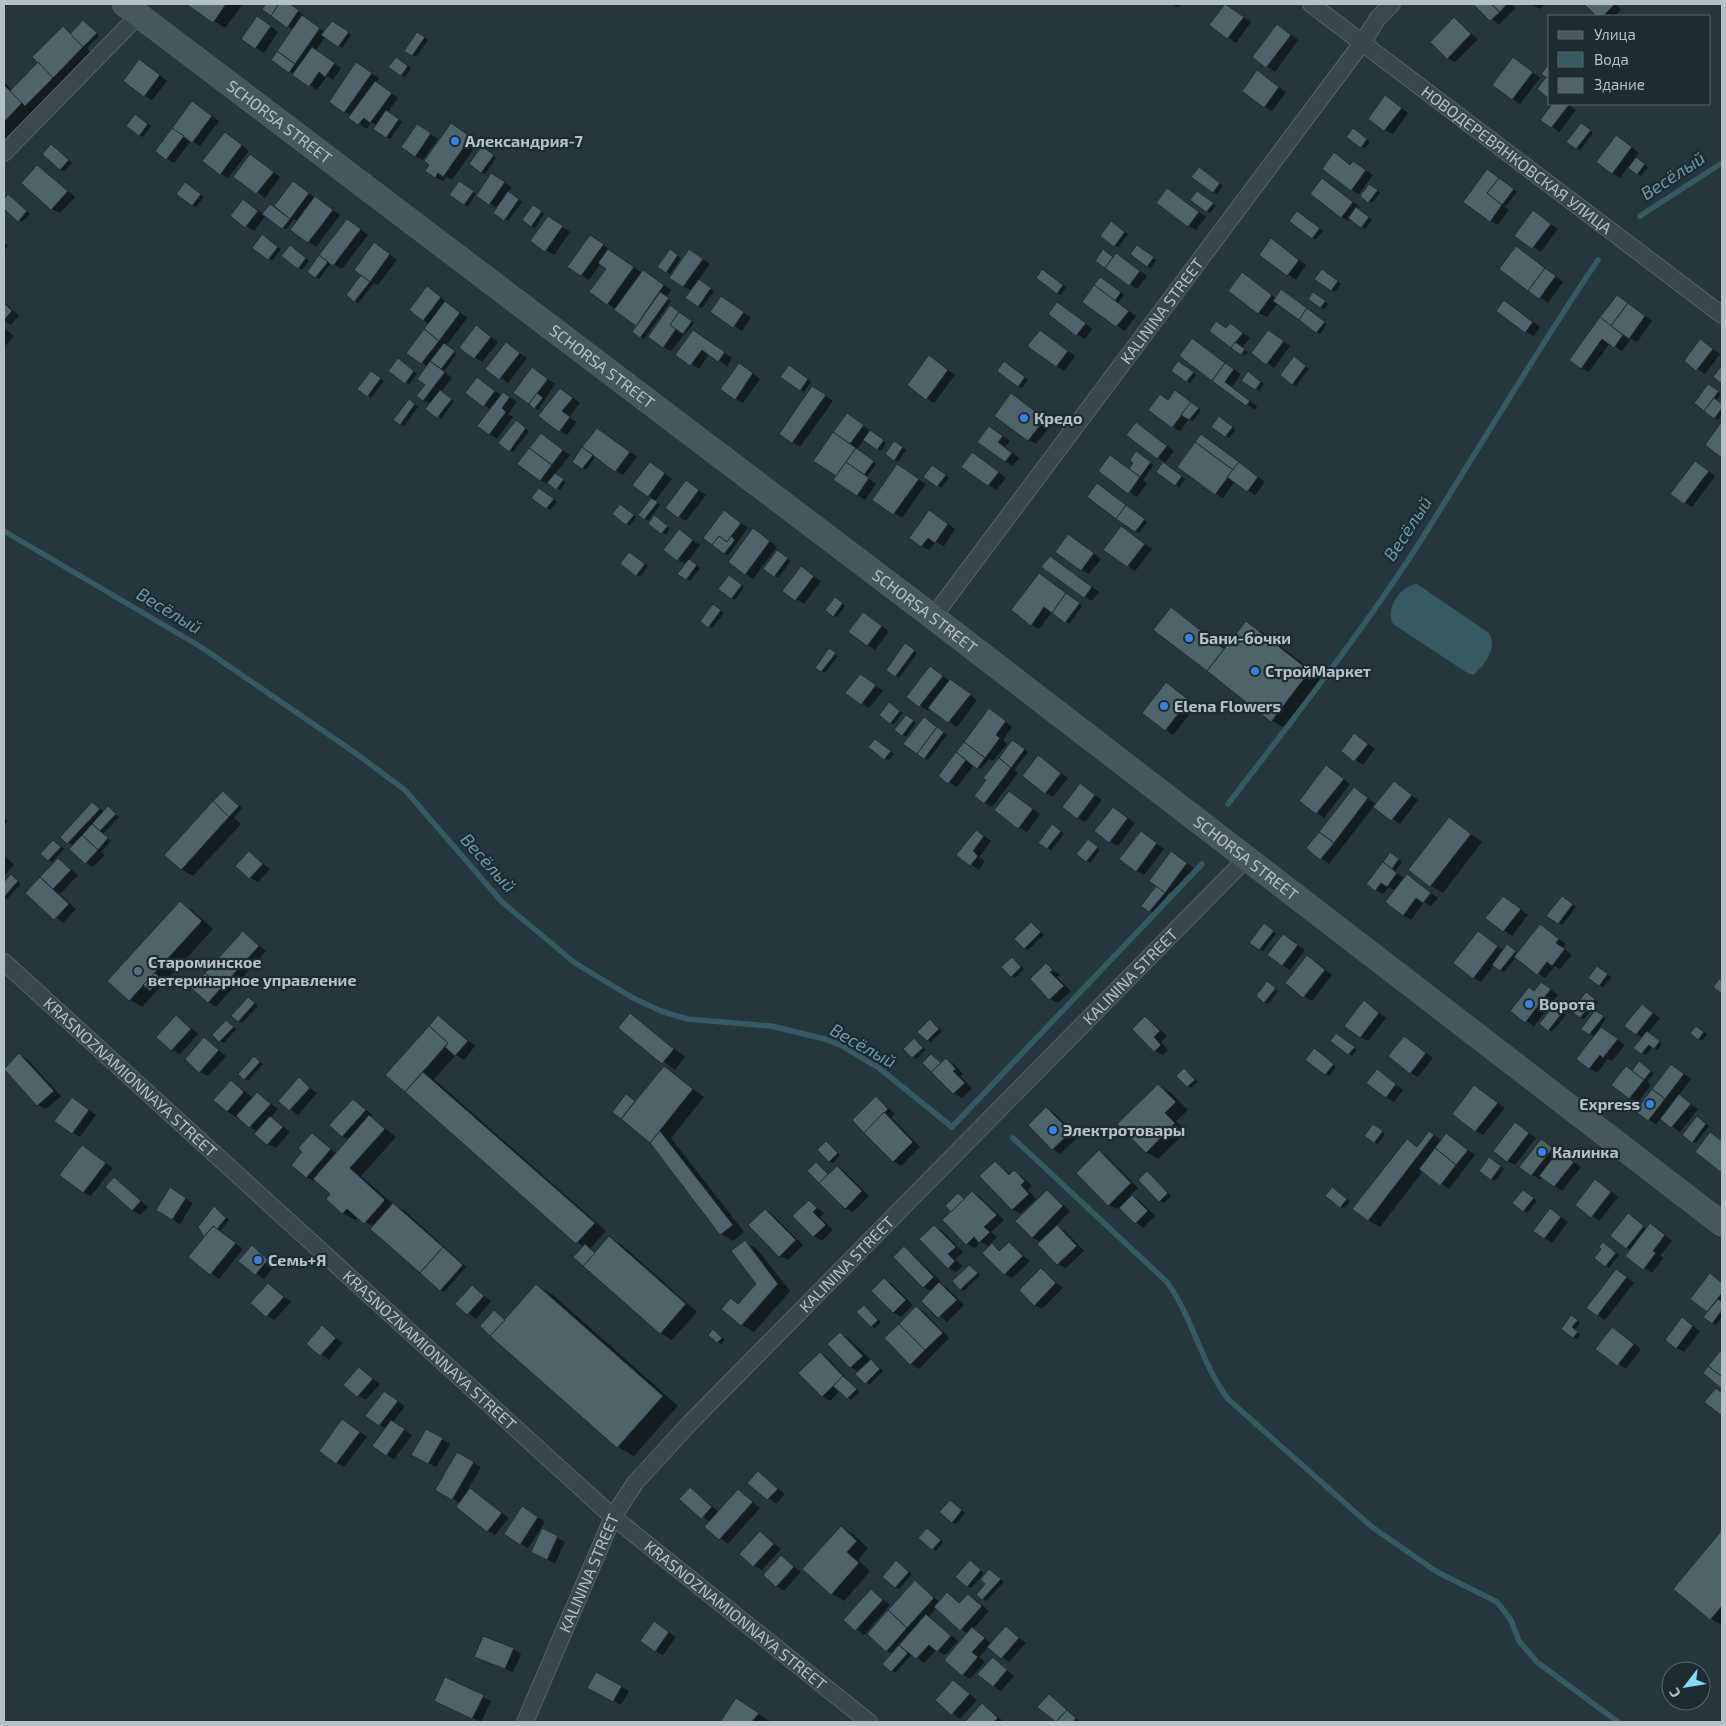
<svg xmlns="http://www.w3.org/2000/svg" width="1726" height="1726" font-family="'Exo 2',sans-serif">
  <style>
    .water { fill: #365964 }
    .shadow { fill: #0007 }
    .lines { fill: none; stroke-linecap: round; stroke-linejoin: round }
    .stream { stroke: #365964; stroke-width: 5.5 }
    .building { fill: #4e646a; stroke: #1e2e34 }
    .minor-casing { stroke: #55656b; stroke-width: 18 }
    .secondary-casing { stroke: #55656b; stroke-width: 25 }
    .minor { stroke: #37474d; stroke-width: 16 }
    .secondary { stroke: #455860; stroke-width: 24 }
    .shop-dot { fill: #3f7fe0; stroke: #1c2c32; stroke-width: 2 }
    .service-dot { fill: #5c6f8a; stroke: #1c2c32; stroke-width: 2 }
    .labels { text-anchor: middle; stroke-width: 4.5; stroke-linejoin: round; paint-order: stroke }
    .street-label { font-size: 16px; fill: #b3c2c8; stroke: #1c2c32 }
    .poi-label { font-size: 16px; font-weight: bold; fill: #b3c2c8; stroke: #1c2c32; text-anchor: start }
    .water-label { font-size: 18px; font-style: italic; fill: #6b99a8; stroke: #1c2c32 }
  </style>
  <rect width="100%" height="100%" fill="#23373d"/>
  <path class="water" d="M1417 584 1489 633C1498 648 1485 665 1473 675L1466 672 1393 624C1385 608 1400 586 1417 584Z"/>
  <g class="shadow">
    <path d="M188 4H243L225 28Z"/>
    <path d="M267 4H289L325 32 336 24 351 35 342 48 325 37 316 50 341 68 333 80 327 76 317 90 272 60 293 30 264 9Z"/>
    <path d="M1172 4H1181L1178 8Z"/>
    <path d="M1474 4H1511L1515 8 1499 25Z"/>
    <path d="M1531 4H1545L1540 9Z"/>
    <path d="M1586 4H1615L1621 10 1615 16H1598Z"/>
    <path d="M1226 5 1251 22 1236 43 1210 25Z"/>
    <path d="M1454 19 1478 39 1455 62 1447 58Z"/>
    <path d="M265 22 278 32 264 53 243 39Z"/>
    <path d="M87 24 99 36 87 48 90 52 4 141V82L12 90 40 62 63 28 72 34Z"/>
    <path d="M1285 30 1298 40 1275 72 1253 57Z"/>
    <path d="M418 33 428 40 416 57 406 51Z"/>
    <path d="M399 60 411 68 405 77 401 75Z"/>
    <path d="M1521 63 1540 78 1520 104 1512 99Z"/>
    <path d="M147 65 167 81 152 100 145 96Z"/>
    <path d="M364 68 379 78 376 83 398 98 388 112 402 122 390 139 374 129 377 125 371 122 367 129 350 118 352 116 345 112Z"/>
    <path d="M1258 72 1286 92 1272 111 1265 107Z"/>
    <path d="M1393 102 1408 113 1393 134 1385 130Z"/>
    <path d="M1554 104H1568L1576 110 1559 132 1542 119Z"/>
    <path d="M200 107 219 121 200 146 191 141 174 163 167 159Z"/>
    <path d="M139 117 151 126 143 137 139 135Z"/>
    <path d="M1585 126 1593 133 1580 150 1568 142Z"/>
    <path d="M459 129 478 143 452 180 446 177 443 181 435 177Z"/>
    <path d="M425 130 438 139 423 160 415 156Z"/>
    <path d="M1356 132 1370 142 1365 148 1361 147Z"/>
    <path d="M233 138 249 151 228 178 221 174Z"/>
    <path d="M1624 141 1639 153 1635 158 1648 167 1641 176 1628 167 1620 178 1612 173Z"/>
    <path d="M55 148 72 163 64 171 61 169Z"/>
    <path d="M485 150 496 158 485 174 481 172Z"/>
    <path d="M1334 154 1351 165 1354 162 1373 175 1359 194 1351 190Z"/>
    <path d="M251 156 280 177 265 198 235 177Z"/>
    <path d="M37 166 75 197 60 213 52 209Z"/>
    <path d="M1203 170 1223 186 1217 194 1213 192Z"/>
    <path d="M1495 175 1517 192 1505 207 1509 210 1498 225 1491 221Z"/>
    <path d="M500 179 512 188 508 192 522 202 508 221 498 209 476 194 468 206 464 204 463 184 478 195Z"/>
    <path d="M293 182 340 215 316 247 292 229 298 222 294 219 286 230 266 215 254 231 231 216 243 200 264 214 274 208Z"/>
    <path d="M1330 184 1360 207 1358 210 1372 220 1365 229 1351 219 1349 221 1342 217Z"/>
    <path d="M189 185 204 197 196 207 192 205Z"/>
    <path d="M1373 187 1380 193 1372 203 1369 201Z"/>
    <path d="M1168 190 1206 217 1196 230 1189 226Z"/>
    <path d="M1201 194 1216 206 1210 213 1192 200Z"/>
    <path d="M8 196 30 214 22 222 4 207V201Z"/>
    <path d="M536 208 544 214 535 228 531 226Z"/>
    <path d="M1533 212 1558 229 1541 252 1516 236Z"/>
    <path d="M1301 214 1323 231 1316 239 1313 238Z"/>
    <path d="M556 222 570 232 554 255 532 241Z"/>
    <path d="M355 225 368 235 342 269 331 263 319 279 316 277Z"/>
    <path d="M1115 225 1128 234 1118 247 1114 246Z"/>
    <path d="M266 238 281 249 272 261 254 248Z"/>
    <path d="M598 241 642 273 651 276 671 290 666 297 671 301 644 339 633 331 638 325 608 304V268L601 263 589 280 569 267Z"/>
    <path d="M4 242 8 246 4 251Z"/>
    <path d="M1279 245 1306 265 1296 280 1260 255Z"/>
    <path d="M1141 248 1156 260 1151 268 1147 266Z"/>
    <path d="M293 249 309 261 302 270 299 268Z"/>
    <path d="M382 249 397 260 378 285 374 283 358 303 347 295 367 280Z"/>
    <path d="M1524 252 1563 282 1548 303 1501 269Z"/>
    <path d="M674 253 681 258 670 274 659 267Z"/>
    <path d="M1107 253 1114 258 1116 255 1124 259 1147 276 1137 289 1097 260Z"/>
    <path d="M697 255 710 264 698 280 714 291 702 308 698 306 692 291 683 286Z"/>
    <path d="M1046 272 1066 287 1061 295 1057 293Z"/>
    <path d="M1326 272 1341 284 1335 292 1331 290Z"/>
    <path d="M1250 279 1276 298 1314 314 1327 324 1320 334 1278 303 1267 317 1259 313 1230 290Z"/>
    <path d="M1104 280 1124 295 1118 303 1136 316 1125 331 1083 301Z"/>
    <path d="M428 287 467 318 446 346 457 354 444 371 452 378 441 392 454 401 441 419 430 404 418 396 426 384 428 367 408 352 429 324 410 310Z"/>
    <path d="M1316 295 1328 304 1324 309 1309 298Z"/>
    <path d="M1625 301 1652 321 1637 342 1631 339 1622 351 1610 343 1589 372 1581 368Z"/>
    <path d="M4 302 19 316 11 325 4 320Z"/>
    <path d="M729 302 751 318 742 331 712 311Z"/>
    <path d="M1512 306 1540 327 1534 336 1526 332Z"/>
    <path d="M1065 308 1092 329 1085 339 1077 335Z"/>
    <path d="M678 311 694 323 671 351 663 347Z"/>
    <path d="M4 328 14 336 4 347Z"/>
    <path d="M1227 329H1238L1250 338 1242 348 1248 352 1245 356Z"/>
    <path d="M484 331 498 342 482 362 461 348Z"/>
    <path d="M1040 331 1075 356 1064 371 1056 366Z"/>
    <path d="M701 336 732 358 727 366 709 354 699 369 677 355Z"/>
    <path d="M1276 336 1290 346 1274 368 1267 363Z"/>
    <path d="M1192 340 1241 374 1232 387 1257 406 1255 410 1180 356Z"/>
    <path d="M1700 341 1720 354 1705 374 1685 361Z"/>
    <path d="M506 344 527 358 508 383 487 369Z"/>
    <path d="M929 357 955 375 934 403 927 399Z"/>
    <path d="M1297 360 1309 369 1296 386 1282 375Z"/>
    <path d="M401 362 417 374 409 385 406 383Z"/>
    <path d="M1182 364 1196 375 1190 383 1172 371Z"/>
    <path d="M1008 365 1028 380 1022 388 1018 386Z"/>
    <path d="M533 369 555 384 538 410 535 408Z"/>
    <path d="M747 369 760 379 743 403 735 398Z"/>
    <path d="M792 369 811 382 804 392 782 377Z"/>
    <path d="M375 374 384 381 371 398 368 396Z"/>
    <path d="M1252 375 1264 384 1259 391 1255 389Z"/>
    <path d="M477 379 502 396 503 393 517 402 508 414 513 417 497 439 489 434 491 410 467 392Z"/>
    <path d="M1712 387 1721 394 1716 401 1722 405V414L1718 420 1696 403Z"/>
    <path d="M820 392 833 401 800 447 780 434Z"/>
    <path d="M1176 392 1201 410 1193 421 1189 419 1180 431 1172 427 1169 401Z"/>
    <path d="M568 394 580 403 569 417 577 422 567 435 540 416Z"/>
    <path d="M1019 399 1052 424 1036 444 1029 440Z"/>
    <path d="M412 403 418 407 404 426 401 424Z"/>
    <path d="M855 419 886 443 881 451 864 439 857 450 876 464 867 477 876 484 865 500 835 480Z"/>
    <path d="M1222 420 1235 430 1229 438 1213 427Z"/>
    <path d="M519 424 529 431 513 452 509 451Z"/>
    <path d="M990 427 1010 441 1005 447 1019 458 1013 466 1005 461Z"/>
    <path d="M1144 428 1174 451 1164 464 1185 479 1179 487 1158 472 1165 462 1158 458Z"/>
    <path d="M598 429 637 457 623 475 596 456 586 470 582 468Z"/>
    <path d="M541 435 570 455 555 474 566 482 560 490 540 480Z"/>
    <path d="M1209 440 1265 482 1255 495 1235 481 1223 498 1215 493Z"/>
    <path d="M898 444 906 450 898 462 895 460Z"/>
    <path d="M1140 455 1154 465 1143 480 1147 483 1137 497 1100 471 1111 457 1130 470Z"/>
    <path d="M980 458 1006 478 996 490 963 466Z"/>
    <path d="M650 463 672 479 655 501 660 505 648 521 640 515 653 498 648 496Z"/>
    <path d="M1703 467 1715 476 1692 507 1685 503Z"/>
    <path d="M936 469 949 478 941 488 925 477Z"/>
    <path d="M905 470 926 484 902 518 874 500Z"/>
    <path d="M686 482 706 495 686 521 679 517Z"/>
    <path d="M543 491 557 502 550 510 533 498Z"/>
    <path d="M1088 496 1133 511 1147 522 1139 533Z"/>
    <path d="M624 508 636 517 630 526 627 524Z"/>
    <path d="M732 516 748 528 728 555 705 538Z"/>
    <path d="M937 516 955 529 944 546 936 542 929 550 922 546Z"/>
    <path d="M658 519 670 528 666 535 650 523Z"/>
    <path d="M1121 528 1152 549 1135 571 1105 549Z"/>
    <path d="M679 531 700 545 689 560 700 568 690 581 686 579V564L678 560Z"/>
    <path d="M761 534 777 547 753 579 746 574Z"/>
    <path d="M1076 540 1101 559 1089 574 1082 570Z"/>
    <path d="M781 553 791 561 778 578 765 568Z"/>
    <path d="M633 555 648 566 640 577 636 575Z"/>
    <path d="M1050 557 1099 592 1092 601 1085 597Z"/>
    <path d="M802 568 821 581 804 604 784 591Z"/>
    <path d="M1039 574 1082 606 1069 624 1052 612 1039 629 1031 625Z"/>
    <path d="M732 578 744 587 735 600 731 598Z"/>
    <path d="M838 600 845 606 837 617 834 616Z"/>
    <path d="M716 608 724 613 712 628 709 627Z"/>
    <path d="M1171 609 1226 649 1246 623 1262 632 1326 681 1288 730 1272 721 1155 630Z"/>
    <path d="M864 613 889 631 875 650 850 632Z"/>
    <path d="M909 647 917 653 899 678 895 676Z"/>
    <path d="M833 652 838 656 825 673 817 667Z"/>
    <path d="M931 668 977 700 957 727 930 708 928 711 908 697Z"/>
    <path d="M868 680 883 691 869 708 862 704Z"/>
    <path d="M1174 688 1196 706 1173 735 1143 713Z"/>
    <path d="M892 706 903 713 894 724 891 723Z"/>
    <path d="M997 715 1012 727 1003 740 1007 744 993 761 989 759 981 769 974 765 957 787 939 776Z"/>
    <path d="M909 718 916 723 906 737 903 735Z"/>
    <path d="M932 723 947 735 928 760 924 758Z"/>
    <path d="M1355 734 1375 749 1363 765 1342 751Z"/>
    <path d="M878 742 894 754 888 761 870 747Z"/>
    <path d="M1016 744 1028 752 1014 770 1018 773 992 807 984 803Z"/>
    <path d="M1046 761 1068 778 1053 797 1046 793Z"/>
    <path d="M1327 767 1350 784 1324 818 1300 801Z"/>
    <path d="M1394 782 1418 800 1400 824 1374 806 1329 864 1308 848 1354 788 1377 805Z"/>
    <path d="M1080 785 1102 800 1085 822 1078 818Z"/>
    <path d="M1009 792 1040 814 1027 832 1019 828Z"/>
    <path d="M226 794 242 808 234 818 241 824 193 876 181 869Z"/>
    <path d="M93 804 105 812 112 810 119 817 103 834 111 841 101 852 105 855 93 867 86 863 73 846 62 837Z"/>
    <path d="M1121 813 1135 823 1118 846 1110 842Z"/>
    <path d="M4 817 8 821 4 826Z"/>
    <path d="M1450 819 1482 842 1443 893 1431 886Z"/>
    <path d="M1056 828 1064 834 1051 850 1040 843Z"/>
    <path d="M1141 832 1164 849 1144 875 1137 871Z"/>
    <path d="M984 836 991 841 979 857 985 861 979 870 958 855Z"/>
    <path d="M54 841 64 849 52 862 48 860Z"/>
    <path d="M1091 843 1100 850 1090 863 1087 861Z"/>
    <path d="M249 852 270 869 258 882 250 878Z"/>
    <path d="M4 855 14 865 4 876Z"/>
    <path d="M1394 855 1402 862 1395 871 1405 879 1415 880 1438 898 1431 906 1424 902 1411 920 1403 915 1396 891 1389 887 1383 894 1375 890Z"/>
    <path d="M1179 857 1194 868 1173 896 1169 893 1153 913 1142 906Z"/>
    <path d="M58 859 78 875 60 894 76 909 63 923 27 893Z"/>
    <path d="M11 876 21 884 6 900 4 898V884Z"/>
    <path d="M1565 899 1576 907 1562 925 1558 923Z"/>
    <path d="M1511 902 1528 915 1512 936 1487 918Z"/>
    <path d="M180 903 192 910 213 929 142 1007 130 1000Z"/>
    <path d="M1032 924 1044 935 1028 950 1016 939Z"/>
    <path d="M1540 926 1566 944 1563 948 1572 955 1560 969 1555 966 1545 978 1516 957 1504 972 1494 965 1481 982 1473 977 1479 932 1504 951 1511 948 1518 954Z"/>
    <path d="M1268 927 1276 934 1263 951 1260 949Z"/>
    <path d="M243 932 266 951 216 1007 208 1002Z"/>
    <path d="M1284 935 1305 950 1290 970 1282 965Z"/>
    <path d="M1012 959 1024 969 1015 978 1003 967Z"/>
    <path d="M1315 961 1332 975 1312 1001 1304 996Z"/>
    <path d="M1046 965 1060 975 1057 977 1071 991 1058 1003 1050 999Z"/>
    <path d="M1601 969 1611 977 1603 987 1599 985Z"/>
    <path d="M1542 983 1558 995 1534 1026 1512 1011 1535 992Z"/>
    <path d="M1271 985 1278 991 1268 1004 1258 996Z"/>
    <path d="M1590 995 1598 1002 1584 1019 1581 1017Z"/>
    <path d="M249 998 258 1006 242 1023 239 1021Z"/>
    <path d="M1364 1002 1386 1018 1368 1041 1360 1037Z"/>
    <path d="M1642 1005 1660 1018 1648 1033 1662 1044 1658 1050 1652 1047 1646 1055 1635 1048 1643 1038 1626 1026Z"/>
    <path d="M1558 1008 1566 1015 1552 1032 1540 1024Z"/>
    <path d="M1599 1013 1606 1019 1600 1027 1625 1045 1612 1061 1608 1059 1597 1073 1589 1068 1595 1037 1583 1029Z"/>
    <path d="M630 1015 685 1057 675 1070 620 1028Z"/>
    <path d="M439 1016 475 1046 464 1060 456 1055 434 1079 606 1231 590 1249 596 1254 610 1238 622 1245 697 1312 672 1340 660 1333 583 1247 387 1075Z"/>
    <path d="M177 1017 198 1034 180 1054 172 1050Z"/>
    <path d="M1145 1017 1167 1036 1161 1042 1168 1050 1163 1055 1155 1051Z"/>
    <path d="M930 1021 942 1031 931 1042 928 1040Z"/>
    <path d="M230 1023 236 1029 224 1043 214 1035Z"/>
    <path d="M1700 1029 1707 1034 1702 1041 1699 1039Z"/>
    <path d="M1340 1036 1357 1050 1352 1056 1331 1041Z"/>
    <path d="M1404 1037 1433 1058 1418 1077 1411 1073Z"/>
    <path d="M205 1039 226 1056 208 1076 200 1072Z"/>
    <path d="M917 1042 926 1050 916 1059 905 1049Z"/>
    <path d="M1318 1052 1336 1067 1329 1076 1326 1074Z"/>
    <path d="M20 1055 27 1059 61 1096 46 1109 38 1105 5 1068Z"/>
    <path d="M931 1055 941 1064 946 1059 954 1064 963 1074 960 1076 972 1088 962 1098 954 1093 933 1072Z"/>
    <path d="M257 1059 263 1064 248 1081 245 1079Z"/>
    <path d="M1642 1065 1654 1073 1647 1082 1651 1085 1638 1102 1630 1098 1632 1071Z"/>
    <path d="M1672 1065 1691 1079 1678 1096 1698 1109 1680 1132 1661 1118 1656 1124 1649 1120Z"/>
    <path d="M664 1067 704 1097 671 1138 744 1232 733 1241 721 1234 651 1142 614 1112 630 1098 636 1103Z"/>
    <path d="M1377 1071 1403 1090 1394 1102 1386 1097Z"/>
    <path d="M1187 1072 1198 1082 1191 1088 1178 1076Z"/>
    <path d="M299 1079 317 1093 298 1115 279 1101Z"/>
    <path d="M231 1081 253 1098 257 1093 278 1109 271 1117 290 1132 276 1148 268 1144 258 1132 227 1111Z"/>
    <path d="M1158 1085 1170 1092 1188 1110 1176 1121 1187 1131 1158 1159 1146 1152Z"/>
    <path d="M1475 1086 1505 1108 1483 1135 1475 1131Z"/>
    <path d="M876 1098 895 1114 891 1117 920 1147 901 1166 894 1161 853 1120Z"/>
    <path d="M353 1100 373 1115 370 1117 396 1137 361 1176 393 1204 405 1211 466 1267 444 1292 373 1227 358 1217 355 1220 343 1213 332 1194 316 1180 314 1181 307 1177 304 1152 313 1134 337 1154 350 1140 342 1136Z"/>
    <path d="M80 1103 96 1115 80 1137 73 1133Z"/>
    <path d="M1046 1108 1054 1113 1078 1137 1060 1154 1053 1149Z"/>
    <path d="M1701 1120 1709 1126 1696 1143 1692 1142Z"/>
    <path d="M1515 1124 1536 1138 1515 1165 1508 1161Z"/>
    <path d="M1377 1127 1385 1134 1378 1144 1374 1142Z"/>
    <path d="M1430 1133 1442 1140 1454 1139 1475 1155 1449 1189 1423 1171 1380 1227 1368 1220 1407 1141 1418 1147Z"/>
    <path d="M1541 1140 1581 1167 1562 1191 1542 1177 1540 1179 1532 1175Z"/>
    <path d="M829 1144 840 1155 833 1163 829 1161Z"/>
    <path d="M82 1146 113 1168 91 1196 83 1192Z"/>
    <path d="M1100 1152 1107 1156 1138 1188 1131 1195 1140 1201 1155 1216 1143 1228 1119 1207 1117 1209 1109 1205Z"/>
    <path d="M1493 1161 1504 1169 1495 1181 1491 1179Z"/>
    <path d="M995 1162 1011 1175 1014 1172 1022 1176 1032 1186 1028 1190 1036 1199 1020 1214 1013 1209Z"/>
    <path d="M816 1163 829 1175 838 1167 845 1172 869 1196 853 1212 845 1208 809 1171Z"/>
    <path d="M1150 1175 1171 1196 1164 1203 1160 1201Z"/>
    <path d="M115 1179 148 1207 140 1215 132 1210Z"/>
    <path d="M1595 1180 1618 1197 1599 1221 1592 1216Z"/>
    <path d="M1047 1191 1070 1211 1056 1226 1065 1231 1084 1251 1066 1268 1058 1264 1041 1242 1032 1237Z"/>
    <path d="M1336 1191 1350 1201 1344 1209 1341 1207Z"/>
    <path d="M973 1192 980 1197 1004 1220 991 1232 997 1237 990 1244 1001 1251 1009 1243 1030 1261 1012 1278 1005 1274 990 1247 981 1242 975 1248 967 1244 953 1212 958 1194 965 1200Z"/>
    <path d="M178 1193 193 1203 180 1224 172 1219Z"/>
    <path d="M1526 1193 1537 1201 1527 1213 1514 1203Z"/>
    <path d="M809 1201 824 1213 820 1217 833 1230 822 1241 814 1236 794 1216Z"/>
    <path d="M218 1210 229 1220 220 1231 243 1249 219 1279 190 1257 206 1237 200 1227Z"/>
    <path d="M766 1210 773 1215 803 1245 788 1260 780 1256Z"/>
    <path d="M1550 1210 1568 1222 1552 1243 1544 1238Z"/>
    <path d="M1636 1220 1647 1229H1658L1672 1241 1660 1256 1663 1258 1652 1273 1627 1256 1631 1250 1627 1248Z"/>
    <path d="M934 1226 942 1231 963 1252 955 1259 962 1266 956 1272 949 1268Z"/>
    <path d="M745 1242 757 1249 790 1291 754 1332 742 1325 731 1299 740 1304 758 1284Z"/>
    <path d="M1606 1245 1619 1255 1609 1268 1596 1258Z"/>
    <path d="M252 1247 275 1265 264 1279 240 1261Z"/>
    <path d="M904 1248 911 1252 941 1282 940 1284 947 1288 964 1305 947 1322 923 1301 932 1292 924 1287 894 1257Z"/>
    <path d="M969 1266 980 1275 964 1291 961 1289Z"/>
    <path d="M1041 1270 1063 1288 1042 1309 1035 1305Z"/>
    <path d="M1624 1275 1634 1283 1605 1320 1597 1315Z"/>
    <path d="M885 1279 892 1284 913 1305 901 1317 893 1312Z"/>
    <path d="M1718 1280 1722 1283V1316L1716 1325 1712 1323 1709 1312 1692 1299Z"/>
    <path d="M268 1284 291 1302 274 1320 267 1316Z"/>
    <path d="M536 1285 553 1295 678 1406 634 1456 618 1447 506 1320Z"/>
    <path d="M472 1287 491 1301 476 1319 457 1304Z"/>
    <path d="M864 1306 881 1322 875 1328 871 1326Z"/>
    <path d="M916 1308 924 1312 949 1338 919 1369 911 1364 886 1338Z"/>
    <path d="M1575 1319 1580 1323 1575 1330 1580 1335 1577 1339 1563 1329Z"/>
    <path d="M1683 1319 1700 1331 1684 1352 1677 1348Z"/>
    <path d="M322 1327 343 1343 329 1360 307 1344Z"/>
    <path d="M1613 1328 1641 1349 1626 1369 1597 1349Z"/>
    <path d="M716 1333 725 1340 721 1344 709 1335Z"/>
    <path d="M840 1333 848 1338 883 1371 869 1385 859 1372 851 1367 828 1344Z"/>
    <path d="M820 1353 828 1358 859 1392 851 1400 840 1391 830 1401 823 1396Z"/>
    <path d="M359 1368 380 1384 366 1400 358 1396Z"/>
    <path d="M392 1397 405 1406 393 1422 412 1435 394 1459 387 1455 386 1429 380 1425Z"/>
    <path d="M350 1425 367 1437 344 1467 337 1463Z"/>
    <path d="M427 1431 450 1444 436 1467 413 1454Z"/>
    <path d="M458 1454 481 1467 466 1493 471 1490 478 1494 509 1518 495 1535 488 1531 460 1503 437 1490Z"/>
    <path d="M758 1473 785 1494 776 1504 749 1482Z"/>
    <path d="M690 1488 719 1512 738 1491 760 1508 728 1544 706 1527 710 1522 681 1499Z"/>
    <path d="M954 1503 965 1513 956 1524 952 1522Z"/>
    <path d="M530 1512 545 1522 528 1548 521 1544Z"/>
    <path d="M841 1527 853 1534 868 1548 858 1560 870 1571 844 1601 832 1594Z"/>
    <path d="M543 1530 565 1542 555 1563 540 1556Z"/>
    <path d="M931 1531 943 1542 936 1551 932 1549Z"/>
    <path d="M760 1532 781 1549 762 1570 754 1566Z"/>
    <path d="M1722 1532V1625L1711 1619 1675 1588Z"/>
    <path d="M781 1557 801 1572 784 1591 777 1586Z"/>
    <path d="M970 1561 984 1573 971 1588 967 1586Z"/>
    <path d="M900 1564 912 1574 899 1589 896 1587Z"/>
    <path d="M993 1572 1004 1582 986 1601 977 1594Z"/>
    <path d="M915 1582 940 1602 947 1594 961 1604 968 1595 976 1600 989 1611 973 1629 992 1644 1006 1628 1026 1643 1009 1662 989 1647 979 1657 985 1662 970 1679 962 1674 968 1634 937 1608 928 1617 958 1641 945 1655 936 1650 924 1663 912 1654 895 1673 884 1664 893 1654 887 1651Z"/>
    <path d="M871 1590 890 1605 864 1635 845 1620Z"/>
    <path d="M662 1627 676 1637 663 1655 655 1651Z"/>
    <path d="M513 1649 521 1654 513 1672 484 1660Z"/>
    <path d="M993 1659 1014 1676 1001 1691 993 1686Z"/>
    <path d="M597 1673 629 1691 621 1705 589 1687Z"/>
    <path d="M446 1678 491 1701 481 1722 443 1704Z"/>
    <path d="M953 1681 977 1700 960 1719 936 1700Z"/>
    <path d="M1049 1696 1074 1715 1079 1721 1077 1722H1056L1039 1707Z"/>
    <path d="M737 1700 763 1717 770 1721 722 1722Z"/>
    <path d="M982 1705 990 1710 1004 1722H967Z"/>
  </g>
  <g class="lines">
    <g class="stream">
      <path d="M1640 216 1722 163"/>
      <path d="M4 531 201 647 354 752 405 790 502 902 575 963 633 998 661 1011 687 1019 771 1026 825 1039 840 1045 879 1068 952 1127 1202 864"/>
      <path d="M1228 804C1293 719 1360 635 1418 545 1478 450 1535 353 1598 260"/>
      <path d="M1013 1138 1167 1282C1193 1318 1201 1363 1228 1399L1372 1527 1437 1572 1497 1602 1511 1620 1519 1641 1537 1662 1618 1722"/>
    </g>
  </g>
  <g class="building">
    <path d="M186 4H226L213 23Z"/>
    <path d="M266 4H279L271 16 262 9Z"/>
    <path d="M279 4H290L299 10 287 28 271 16Z"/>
    <path d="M1225 4 1244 17 1227 39 1209 25Z"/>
    <path d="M1473 4H1491L1500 12 1490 21Z"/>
    <path d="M1491 4H1507L1500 12Z"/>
    <path d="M1584 4H1613L1614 5 1603 16H1596Z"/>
    <path d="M302 15 320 28 295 64 277 51Z"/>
    <path d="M257 16 271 26 255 49 241 39Z"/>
    <path d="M1454 17 1471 34 1447 59 1430 42Z"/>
    <path d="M83 20 97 33 83 47 70 34Z"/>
    <path d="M332 21 349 32 338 47 321 35Z"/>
    <path d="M1277 24 1291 35 1266 68 1252 57Z"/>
    <path d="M63 26 83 47 53 78 32 57Z"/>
    <path d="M417 32 425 37 412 56 404 51Z"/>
    <path d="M312 47 335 63 325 77 319 72 309 87 292 75Z"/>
    <path d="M277 51 295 64 289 73 271 60Z"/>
    <path d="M396 57 408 66 401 76 388 67Z"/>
    <path d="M1513 57 1533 72 1512 100 1492 85Z"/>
    <path d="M139 59 160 75 144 97 123 81Z"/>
    <path d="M38 62 53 78 25 106 10 91Z"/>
    <path d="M356 62 372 73 344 113 329 102Z"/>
    <path d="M1547 66 1550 68V80L1541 74Z"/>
    <path d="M1257 70 1279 87 1264 108 1242 91Z"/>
    <path d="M1546 77 1550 80 1549 99 1537 89Z"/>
    <path d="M375 81 392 93 370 123 364 118 358 125 348 118Z"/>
    <path d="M4 85 22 103 4 122Z"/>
    <path d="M1385 95 1402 108 1384 131 1368 119Z"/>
    <path d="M192 101 212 116 192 143 172 128Z"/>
    <path d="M1552 104 1569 105 1551 128 1540 120Z"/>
    <path d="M386 110 399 119 386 138 373 129Z"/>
    <path d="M135 114 148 124 139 136 126 126Z"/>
    <path d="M451 123 471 137 443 177 438 173 435 178 425 171 429 165 424 161Z"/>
    <path d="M1581 123 1591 130 1576 149 1566 142Z"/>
    <path d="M417 124 431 133 415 157 401 147Z"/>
    <path d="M172 128 184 136 166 160 155 151Z"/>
    <path d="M1353 128 1367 139 1361 148 1346 137Z"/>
    <path d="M225 132 242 145 220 175 202 161Z"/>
    <path d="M1616 135 1632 147 1612 174 1596 162Z"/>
    <path d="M51 144 69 160 60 170 42 154Z"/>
    <path d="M482 146 494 155 481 173 469 164Z"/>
    <path d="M1334 152 1350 165 1353 161 1366 170 1351 191 1322 169Z"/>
    <path d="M250 154 274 172 256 194 233 177Z"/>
    <path d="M1636 157 1645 164 1637 175 1628 168Z"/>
    <path d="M37 165 68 191 51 210 21 183Z"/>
    <path d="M1199 167 1220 183 1213 193 1191 177Z"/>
    <path d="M1487 169 1499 178 1487 193 1502 205 1490 222 1463 202Z"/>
    <path d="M491 173 505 182 489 205 476 196Z"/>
    <path d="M1322 178 1353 202 1341 218 1310 194Z"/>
    <path d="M1499 178 1514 189 1502 205 1487 193Z"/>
    <path d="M293 181 309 193 290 219 274 206Z"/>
    <path d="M459 181 474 191 464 205 449 195Z"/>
    <path d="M185 182 201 194 192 206 176 194Z"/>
    <path d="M1369 184 1378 190 1368 203 1360 196Z"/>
    <path d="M1167 188 1199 212 1188 227 1156 203Z"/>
    <path d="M508 191 519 199 504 221 493 213Z"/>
    <path d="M1197 191 1214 203 1206 212 1190 200Z"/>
    <path d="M8 194 27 211 18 222 4 209V199Z"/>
    <path d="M315 196 333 210 308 243 290 230Z"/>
    <path d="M243 199 258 211 245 228 230 216Z"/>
    <path d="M270 204 290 219 282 229 262 214Z"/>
    <path d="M533 205 542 211 531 227 522 220Z"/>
    <path d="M1356 207 1369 217 1361 228 1348 218Z"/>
    <path d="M1533 210 1551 224 1532 249 1514 236Z"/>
    <path d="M1297 211 1320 228 1312 239 1289 221Z"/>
    <path d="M548 216 563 226 545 252 530 241Z"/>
    <path d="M347 219 361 229 333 266 319 255Z"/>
    <path d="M1111 221 1125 232 1114 247 1100 236Z"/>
    <path d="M262 234 278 247 268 260 252 248Z"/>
    <path d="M590 235 604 244 581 276 567 267Z"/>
    <path d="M1271 238 1299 260 1287 276 1259 255Z"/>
    <path d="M374 242 390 254 370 282 354 270Z"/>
    <path d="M290 245 306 258 298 269 281 256Z"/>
    <path d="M1137 245 1154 257 1147 267 1130 254Z"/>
    <path d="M1516 246 1545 268 1528 291 1499 269Z"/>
    <path d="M608 249 634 267 607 305 589 292 606 269 598 263Z"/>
    <path d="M670 249 678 255 666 273 657 267Z"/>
    <path d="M689 249 703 259 683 287 669 278Z"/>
    <path d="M1103 249 1113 257 1105 268 1095 261Z"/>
    <path d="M1116 253 1140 271 1129 286 1105 268Z"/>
    <path d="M319 255 328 262 315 278 307 272Z"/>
    <path d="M1545 268 1556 276 1539 299 1528 291Z"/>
    <path d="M1042 269 1063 285 1057 294 1036 278Z"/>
    <path d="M1322 269 1338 281 1331 291 1314 279Z"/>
    <path d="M643 270 664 285 636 326 614 310Z"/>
    <path d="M1242 272 1272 295 1258 314 1228 291Z"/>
    <path d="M361 275 370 282 354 302 346 295Z"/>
    <path d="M1100 277 1121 292 1115 301 1094 285Z"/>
    <path d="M699 279 711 288 698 307 685 298Z"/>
    <path d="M1094 285 1129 311 1116 327 1082 302Z"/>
    <path d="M427 286 441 297 423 321 409 310Z"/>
    <path d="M1281 289 1307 308 1299 320 1273 301Z"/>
    <path d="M660 292 669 298 640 338 632 332Z"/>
    <path d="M1313 292 1326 301 1320 308 1308 299Z"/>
    <path d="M1617 295 1628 303 1611 326 1600 317Z"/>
    <path d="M721 296 744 312 733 328 710 312Z"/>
    <path d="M1504 300 1533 322 1525 333 1496 311Z"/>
    <path d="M445 301 460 313 439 341 424 329Z"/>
    <path d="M1057 302 1086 323 1076 336 1048 314Z"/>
    <path d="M4 303 12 311 4 320Z"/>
    <path d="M1628 303 1645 316 1629 339 1611 326Z"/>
    <path d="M670 305 679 312 670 325 676 329 663 348 648 337Z"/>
    <path d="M1307 308 1325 322 1316 333 1299 320Z"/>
    <path d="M679 312 692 321 683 334 670 325Z"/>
    <path d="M1600 317 1623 335 1614 348 1602 339 1581 369 1569 360Z"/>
    <path d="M1216 321 1226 328 1230 323 1243 333 1231 348 1209 331Z"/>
    <path d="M476 325 491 337 474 359 459 348Z"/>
    <path d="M424 329 439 341 421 364 406 353Z"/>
    <path d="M693 330 725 352 718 362 702 350 690 366 675 355Z"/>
    <path d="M1040 330 1068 351 1056 367 1027 346Z"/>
    <path d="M1268 330 1284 341 1266 365 1251 353Z"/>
    <path d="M1192 338 1225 363 1212 381 1179 356Z"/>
    <path d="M1700 339 1713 349 1696 371 1684 361Z"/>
    <path d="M506 342 520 353 499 380 485 369Z"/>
    <path d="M1235 342 1245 349 1241 355 1231 348Z"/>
    <path d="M444 343 455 351 441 369 430 361Z"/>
    <path d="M929 355 948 370 926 400 907 385Z"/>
    <path d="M1294 356 1306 366 1292 385 1280 375Z"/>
    <path d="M398 358 414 371 405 384 388 371Z"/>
    <path d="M430 361 445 372 423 401 416 396 425 385 417 379Z"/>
    <path d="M1004 361 1025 377 1018 387 997 371Z"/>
    <path d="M1178 361 1194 372 1186 382 1171 371Z"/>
    <path d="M739 363 753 373 735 400 720 389Z"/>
    <path d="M1225 363 1234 369 1225 382 1250 401 1246 406 1212 381Z"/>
    <path d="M789 365 808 379 800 391 780 377Z"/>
    <path d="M1722 365V384L1713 377Z"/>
    <path d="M532 367 548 379 529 404 513 393Z"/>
    <path d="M371 371 381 378 367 397 357 389Z"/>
    <path d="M1248 371 1261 382 1255 390 1241 381Z"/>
    <path d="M477 377 495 391 483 407 465 393Z"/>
    <path d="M1708 384 1719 391 1704 411 1694 403Z"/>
    <path d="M812 386 826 395 792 443 779 434Z"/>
    <path d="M560 388 573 398 562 411 570 417 559 432 538 416Z"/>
    <path d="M440 390 452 399 437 418 425 409Z"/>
    <path d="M1175 390 1191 402 1172 428 1148 410 1160 394 1168 400Z"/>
    <path d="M503 392 510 397 502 408 506 412 489 435 477 426Z"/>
    <path d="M537 393 543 398 534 409 529 404Z"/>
    <path d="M1011 393 1045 419 1028 441 994 416Z"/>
    <path d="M1714 398 1722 404V408L1714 419 1704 411Z"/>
    <path d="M409 399 415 404 400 425 393 420Z"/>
    <path d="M1191 402 1199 408 1189 420 1181 415Z"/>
    <path d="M847 413 864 425 850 444 833 432Z"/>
    <path d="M1219 416 1233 427 1225 437 1211 427Z"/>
    <path d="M516 420 526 428 509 452 498 443Z"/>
    <path d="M1722 421V458L1705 445Z"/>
    <path d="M1136 422 1167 446 1157 459 1126 435Z"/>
    <path d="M989 426 1003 436 998 442 1012 453 1005 462 977 442Z"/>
    <path d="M597 428 630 452 615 472 582 447Z"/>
    <path d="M870 430 884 440 877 450 863 440Z"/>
    <path d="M833 432 856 448 836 476 813 461Z"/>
    <path d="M541 433 563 450 552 465 529 448Z"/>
    <path d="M1201 434 1239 462 1233 470 1195 442Z"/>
    <path d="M894 441 903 447 894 461 885 454Z"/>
    <path d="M1195 442 1233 470 1215 495 1177 467Z"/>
    <path d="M582 447 593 455 582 469 572 462Z"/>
    <path d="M529 448 552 465 540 481 517 464Z"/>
    <path d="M856 448 874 461 864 475 846 462Z"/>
    <path d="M1136 451 1151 462 1140 477 1129 469 1133 463 1130 460Z"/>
    <path d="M972 452 999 472 988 486 961 467Z"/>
    <path d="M1110 455 1140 477 1128 494 1098 471Z"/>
    <path d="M1695 461 1709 471 1684 504 1670 494Z"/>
    <path d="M650 462 665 473 648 497 632 485Z"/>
    <path d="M846 462 869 478 857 496 833 480Z"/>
    <path d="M1163 462 1182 476 1175 486 1156 472Z"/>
    <path d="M1239 462 1258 477 1247 492 1227 477Z"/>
    <path d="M897 464 919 479 893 515 872 500Z"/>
    <path d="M932 465 946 475 937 487 923 477Z"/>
    <path d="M555 473 564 479 556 490 547 483Z"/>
    <path d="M686 480 699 490 678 518 665 508Z"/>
    <path d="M1097 483 1126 505 1116 519 1087 497Z"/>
    <path d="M539 488 554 499 546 509 531 498Z"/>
    <path d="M651 498 658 502 644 520 638 515Z"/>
    <path d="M620 504 634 515 626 525 612 514Z"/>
    <path d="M1126 505 1145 519 1135 532 1116 519Z"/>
    <path d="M724 510 741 523 727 542 719 536 712 545 703 538Z"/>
    <path d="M929 510 948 524 935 543 928 538 921 547 909 538Z"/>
    <path d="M654 515 668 526 661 534 648 524Z"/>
    <path d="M1121 526 1145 544 1127 567 1103 550Z"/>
    <path d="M753 528 770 541 745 575 728 562Z"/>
    <path d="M679 529 693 540 677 561 663 550Z"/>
    <path d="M1068 534 1094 553 1081 571 1055 552Z"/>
    <path d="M719 536 727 542 731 536 735 540 724 554 712 545Z"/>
    <path d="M777 550 788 558 774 577 763 569Z"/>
    <path d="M629 552 645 564 636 576 620 564Z"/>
    <path d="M1050 556 1092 587 1084 598 1041 567Z"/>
    <path d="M689 559 697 565 686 580 677 574Z"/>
    <path d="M801 566 814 576 795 601 782 591Z"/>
    <path d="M1039 573 1066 593 1052 613 1044 607 1031 626 1011 610Z"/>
    <path d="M729 575 742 585 731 599 718 589Z"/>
    <path d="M1066 593 1080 603 1065 623 1052 613Z"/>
    <path d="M835 597 843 603 833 617 825 610Z"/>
    <path d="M713 604 721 610 708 628 700 621Z"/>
    <path d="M1171 607 1224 649 1207 671 1153 630Z"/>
    <path d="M863 612 882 626 867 646 848 632Z"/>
    <path d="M1246 621 1310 671 1271 722 1207 671Z"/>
    <path d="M905 643 915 650 895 677 886 670Z"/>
    <path d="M829 648 836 653 821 672 815 668Z"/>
    <path d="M930 666 943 676 919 707 906 697Z"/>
    <path d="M860 674 876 685 861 705 845 693Z"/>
    <path d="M950 679 971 694 948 723 928 708Z"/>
    <path d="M1166 682 1189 700 1165 731 1142 713Z"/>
    <path d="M889 702 900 711 890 724 879 715Z"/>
    <path d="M989 708 1006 721 996 735 1000 738 985 758 964 742Z"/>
    <path d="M906 715 914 720 902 736 894 730Z"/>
    <path d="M924 717 937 727 917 754 903 744Z"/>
    <path d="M937 727 944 732 924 759 917 754Z"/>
    <path d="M1354 733 1368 744 1354 762 1341 751Z"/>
    <path d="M875 739 891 751 884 760 868 747Z"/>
    <path d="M1012 740 1025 749 1011 768 999 758Z"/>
    <path d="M964 742 985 758 977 769 956 752Z"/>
    <path d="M956 752 966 760 948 784 938 776Z"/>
    <path d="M1038 755 1061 773 1045 794 1022 776Z"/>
    <path d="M999 758 1011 768 984 804 974 796 986 780 983 778Z"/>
    <path d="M1326 765 1344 779 1316 814 1299 801Z"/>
    <path d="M1394 781 1412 795 1391 821 1373 807Z"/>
    <path d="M1080 783 1095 795 1077 819 1062 807Z"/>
    <path d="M1354 787 1368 798 1334 843 1319 832Z"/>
    <path d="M223 791 239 806 229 817 213 801Z"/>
    <path d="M1009 791 1033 809 1018 829 994 810Z"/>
    <path d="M213 801 229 817 181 870 164 855Z"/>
    <path d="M92 802 100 809 67 844 60 837Z"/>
    <path d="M108 806 116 814 100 831 92 824Z"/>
    <path d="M1113 807 1128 818 1109 843 1094 831Z"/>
    <path d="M1449 817 1471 834 1430 887 1408 870Z"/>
    <path d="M92 824 108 838 98 850 82 835Z"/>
    <path d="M1052 824 1061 831 1047 849 1038 843Z"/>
    <path d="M976 830 984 836 973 851 978 856 970 866 956 855Z"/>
    <path d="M1141 831 1157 843 1136 872 1119 859Z"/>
    <path d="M1319 832 1334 843 1320 860 1306 848Z"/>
    <path d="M82 835 98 850 85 864 69 849Z"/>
    <path d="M1088 839 1098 847 1086 862 1076 854Z"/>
    <path d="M53 840 61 847 48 861 40 854Z"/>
    <path d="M249 851 263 864 249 879 235 866Z"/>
    <path d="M1171 851 1187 863 1165 893 1149 881Z"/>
    <path d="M1390 852 1399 859 1392 869 1383 862Z"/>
    <path d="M58 858 71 870 53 889 40 877Z"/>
    <path d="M1383 862 1397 873 1387 887 1381 883 1375 891 1366 884Z"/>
    <path d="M11 874 18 881 4 897V882Z"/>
    <path d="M1407 874 1431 893 1423 903 1416 898 1403 916 1385 902Z"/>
    <path d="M40 877 69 904 54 920 25 893Z"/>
    <path d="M1156 886 1165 893 1149 912 1141 906Z"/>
    <path d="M1503 896 1521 909 1503 932 1485 918Z"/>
    <path d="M1562 896 1573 904 1558 924 1546 916Z"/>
    <path d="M180 901 202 921 129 1001 107 981Z"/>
    <path d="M1031 922 1041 932 1024 949 1014 939Z"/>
    <path d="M1264 923 1274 931 1259 950 1249 943Z"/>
    <path d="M1540 924 1559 939 1556 943 1565 949 1552 966 1547 962 1537 975 1514 957Z"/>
    <path d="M243 931 259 946 221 988 205 973Z"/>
    <path d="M1478 931 1498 946 1473 979 1453 963Z"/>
    <path d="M1283 934 1298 945 1282 966 1267 955Z"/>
    <path d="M1507 944 1516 951 1500 971 1492 965Z"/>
    <path d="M1307 955 1325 970 1303 998 1285 983Z"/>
    <path d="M1012 957 1021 967 1011 977 1001 967Z"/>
    <path d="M1046 963 1053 970 1050 972 1064 986 1049 1000 1030 979Z"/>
    <path d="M1597 966 1608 974 1599 986 1588 978Z"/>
    <path d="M155 973 162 979 150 991 143 985Z"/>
    <path d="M205 973 221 988 208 1003 191 988Z"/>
    <path d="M1719 979 1722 981V994L1713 987Z"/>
    <path d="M1267 981 1276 988 1264 1003 1256 996Z"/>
    <path d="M1541 982 1551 989 1525 1023 1510 1011 1529 987 1534 991Z"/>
    <path d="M1586 992 1595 999 1580 1018 1571 1011Z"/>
    <path d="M248 997 255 1003 238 1022 231 1016Z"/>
    <path d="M1364 1000 1379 1013 1360 1038 1344 1026Z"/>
    <path d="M1642 1004 1653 1013 1636 1035 1624 1026Z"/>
    <path d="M1554 1005 1563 1012 1548 1031 1539 1024Z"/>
    <path d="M1595 1010 1604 1016 1589 1035 1581 1029Z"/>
    <path d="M630 1013 674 1049 662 1064 618 1028Z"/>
    <path d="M176 1015 191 1029 171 1051 156 1037Z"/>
    <path d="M438 1015 468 1041 455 1056 445 1047 448 1043 429 1026Z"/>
    <path d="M1145 1016 1160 1031 1154 1037 1161 1045 1154 1052 1132 1029Z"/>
    <path d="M930 1019 939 1029 927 1041 917 1032Z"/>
    <path d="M226 1020 234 1027 219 1042 212 1035Z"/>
    <path d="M429 1026 448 1043 405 1092 385 1075Z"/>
    <path d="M1696 1026 1704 1032 1698 1040 1690 1033Z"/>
    <path d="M1601 1027 1618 1039 1603 1058 1600 1055 1589 1069 1576 1059Z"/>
    <path d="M1647 1031 1660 1041 1654 1049 1649 1045 1641 1054 1633 1048Z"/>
    <path d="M1336 1033 1355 1047 1348 1055 1330 1041Z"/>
    <path d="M1404 1036 1426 1053 1410 1074 1388 1056Z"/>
    <path d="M204 1037 219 1050 199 1073 185 1059Z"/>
    <path d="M914 1038 923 1048 912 1058 903 1049Z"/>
    <path d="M1314 1048 1334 1064 1325 1075 1305 1060Z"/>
    <path d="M19 1053 54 1091 37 1106 4 1069Z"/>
    <path d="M931 1054 941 1063 931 1072 922 1063Z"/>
    <path d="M254 1056 260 1062 244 1080 238 1074Z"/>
    <path d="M946 1058 956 1069 953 1071 965 1083 953 1094 931 1072Z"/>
    <path d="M1639 1061 1651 1071 1644 1080 1632 1071Z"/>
    <path d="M1671 1064 1684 1074 1665 1099 1652 1089Z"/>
    <path d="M664 1066 693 1089 650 1143 621 1119Z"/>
    <path d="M1626 1066 1644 1080 1629 1099 1611 1085Z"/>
    <path d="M1184 1068 1195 1080 1187 1087 1176 1076Z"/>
    <path d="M1377 1069 1396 1084 1386 1098 1366 1083Z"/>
    <path d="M423 1072 595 1223 576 1244 405 1092Z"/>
    <path d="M299 1077 310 1088 289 1111 278 1101Z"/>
    <path d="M231 1080 244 1092 227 1112 213 1100Z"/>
    <path d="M1158 1084 1176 1102 1165 1113 1175 1123 1146 1153 1117 1124Z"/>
    <path d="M1474 1085 1498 1103 1475 1132 1452 1114Z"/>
    <path d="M1652 1089 1665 1099 1648 1121 1635 1111Z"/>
    <path d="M257 1092 271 1104 249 1128 236 1116Z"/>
    <path d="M626 1094 635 1101 621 1119 612 1112Z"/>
    <path d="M1679 1094 1691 1104 1671 1128 1660 1119Z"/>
    <path d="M876 1096 888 1109 864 1133 852 1120Z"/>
    <path d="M72 1097 89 1110 72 1134 54 1121Z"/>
    <path d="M353 1099 366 1110 342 1137 329 1125Z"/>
    <path d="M1046 1107 1071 1132 1052 1150 1028 1125Z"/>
    <path d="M884 1112 913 1142 893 1162 864 1133Z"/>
    <path d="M369 1115 385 1129 350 1168 385 1200 364 1224 347 1209 342 1214 326 1199 330 1194 313 1179Z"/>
    <path d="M270 1116 283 1127 267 1145 254 1134Z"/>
    <path d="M1697 1116 1706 1124 1692 1143 1682 1135Z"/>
    <path d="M1515 1122 1529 1133 1507 1162 1493 1151Z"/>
    <path d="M1373 1124 1383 1131 1374 1143 1364 1136Z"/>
    <path d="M660 1131 733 1225 720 1235 650 1143Z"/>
    <path d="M1429 1131 1434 1135 1368 1221 1352 1209 1407 1139 1417 1147Z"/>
    <path d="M1710 1132 1722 1141V1173L1695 1152Z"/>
    <path d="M312 1133 331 1149 306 1178 291 1165 302 1152 298 1148Z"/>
    <path d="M1446 1133 1468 1150 1456 1165 1435 1148Z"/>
    <path d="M1541 1139 1553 1148 1531 1176 1519 1167Z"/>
    <path d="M826 1141 838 1153 829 1162 817 1150Z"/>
    <path d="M82 1145 106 1163 83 1193 59 1175Z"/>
    <path d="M1435 1148 1456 1165 1440 1186 1419 1169Z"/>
    <path d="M1099 1150 1131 1183 1108 1206 1076 1173Z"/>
    <path d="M1559 1150 1574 1162 1554 1187 1539 1176Z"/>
    <path d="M1489 1157 1501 1166 1491 1180 1479 1171Z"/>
    <path d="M995 1161 1009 1175 1014 1170 1025 1181 1021 1185 1029 1194 1012 1210 979 1176Z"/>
    <path d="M816 1162 828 1174 819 1183 807 1171Z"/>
    <path d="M837 1166 862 1191 845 1209 819 1183Z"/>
    <path d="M1147 1171 1168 1193 1159 1202 1138 1180Z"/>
    <path d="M114 1177 141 1201 132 1211 105 1187Z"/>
    <path d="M1595 1179 1611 1192 1591 1218 1575 1205Z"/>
    <path d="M170 1187 186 1198 172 1220 156 1210Z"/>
    <path d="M1332 1187 1347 1199 1340 1208 1325 1196Z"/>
    <path d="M1047 1190 1063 1206 1032 1238 1015 1221Z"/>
    <path d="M1523 1190 1534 1198 1523 1212 1512 1203Z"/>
    <path d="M972 1191 997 1215 984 1227 990 1232 979 1243 974 1237 966 1245 942 1220Z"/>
    <path d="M958 1193 964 1199 951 1212 945 1206Z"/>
    <path d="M1132 1195 1148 1211 1135 1224 1119 1208Z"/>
    <path d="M809 1200 817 1208 813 1212 826 1225 813 1237 792 1216Z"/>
    <path d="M393 1203 443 1247 420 1273 370 1229Z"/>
    <path d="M214 1206 226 1218 217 1229 213 1226 204 1237 198 1227Z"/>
    <path d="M1550 1208 1561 1217 1544 1239 1533 1231Z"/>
    <path d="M765 1209 796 1240 779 1257 748 1225Z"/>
    <path d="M1628 1213 1644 1226 1626 1249 1610 1236Z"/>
    <path d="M1650 1223 1665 1235 1653 1251 1656 1253 1643 1270 1625 1256Z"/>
    <path d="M934 1225 956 1247 948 1254 955 1261 948 1269 919 1239Z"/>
    <path d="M1057 1225 1077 1246 1057 1265 1037 1244Z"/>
    <path d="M213 1226 236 1243 210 1275 188 1257Z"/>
    <path d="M609 1236 686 1304 660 1334 583 1266Z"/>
    <path d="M745 1240 778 1284 741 1326 721 1309 731 1298 738 1304 756 1284 731 1251Z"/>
    <path d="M1009 1242 1023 1256 1004 1275 982 1253 992 1243 999 1251Z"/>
    <path d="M1603 1242 1616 1253 1605 1267 1594 1258 1601 1249 1599 1247Z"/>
    <path d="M585 1244 595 1253 583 1266 573 1257Z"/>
    <path d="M252 1245 268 1260 255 1275 238 1261Z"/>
    <path d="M904 1246 934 1277 923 1288 893 1257Z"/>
    <path d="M443 1247 463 1265 440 1291 420 1273Z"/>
    <path d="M969 1265 978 1273 960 1290 952 1281Z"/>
    <path d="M1041 1268 1056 1283 1034 1306 1019 1290Z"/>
    <path d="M1616 1269 1627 1277 1597 1316 1586 1308Z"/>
    <path d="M1710 1273 1722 1283V1293L1707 1312 1690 1299Z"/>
    <path d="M884 1278 906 1300 893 1313 871 1291Z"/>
    <path d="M939 1282 957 1300 938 1318 921 1301Z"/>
    <path d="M268 1283 284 1297 266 1317 250 1303Z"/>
    <path d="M536 1284 663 1396 617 1448 490 1336Z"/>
    <path d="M472 1285 484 1296 467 1315 455 1304Z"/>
    <path d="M1718 1299 1722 1302V1310L1712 1324 1703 1317Z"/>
    <path d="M864 1305 878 1320 871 1327 856 1312Z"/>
    <path d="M916 1306 943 1333 925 1350 899 1324Z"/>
    <path d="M494 1310 505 1320 490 1336 480 1326Z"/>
    <path d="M1571 1315 1578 1320 1572 1327 1578 1332 1573 1338 1561 1329Z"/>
    <path d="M1682 1317 1693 1326 1676 1349 1665 1340Z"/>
    <path d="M899 1324 925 1350 910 1365 884 1338Z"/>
    <path d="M322 1325 336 1338 320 1356 306 1344Z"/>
    <path d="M1612 1327 1634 1344 1617 1366 1595 1349Z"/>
    <path d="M713 1329 722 1338 717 1343 708 1335Z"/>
    <path d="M840 1332 863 1356 850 1368 827 1344Z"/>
    <path d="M1720 1351 1722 1353V1377L1708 1366Z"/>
    <path d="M820 1352 843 1376 822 1397 798 1373Z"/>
    <path d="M871 1359 880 1369 865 1384 855 1374Z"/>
    <path d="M1708 1366 1722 1377V1389L1703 1373Z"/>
    <path d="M359 1367 373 1379 357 1397 343 1385Z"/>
    <path d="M843 1376 857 1389 847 1399 833 1386Z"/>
    <path d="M1716 1388 1722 1393V1416L1704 1402Z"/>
    <path d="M384 1391 398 1401 379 1426 365 1416Z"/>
    <path d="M342 1419 360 1432 336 1464 319 1451Z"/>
    <path d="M391 1420 405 1429 386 1456 372 1446Z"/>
    <path d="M426 1429 443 1438 428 1464 411 1455Z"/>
    <path d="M457 1452 474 1462 452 1500 435 1490Z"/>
    <path d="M758 1471 778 1489 767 1500 747 1483Z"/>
    <path d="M690 1487 712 1507 701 1519 679 1499Z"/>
    <path d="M470 1488 502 1513 487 1532 456 1507Z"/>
    <path d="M738 1489 753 1502 719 1540 704 1527Z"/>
    <path d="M950 1500 962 1510 952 1523 939 1512Z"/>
    <path d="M522 1506 538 1517 520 1545 504 1534Z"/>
    <path d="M841 1526 857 1541 847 1552 859 1563 831 1595 802 1569Z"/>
    <path d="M542 1528 558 1536 547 1560 531 1552Z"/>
    <path d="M927 1528 941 1540 932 1550 918 1538Z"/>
    <path d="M1722 1530V1606L1710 1620 1673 1589Z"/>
    <path d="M760 1531 774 1544 753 1567 739 1554Z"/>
    <path d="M781 1555 794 1567 776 1587 763 1575Z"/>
    <path d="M896 1560 909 1572 895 1588 882 1577Z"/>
    <path d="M970 1560 981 1570 967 1587 955 1577Z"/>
    <path d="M989 1569 1001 1579 982 1600 976 1595 985 1584 980 1580Z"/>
    <path d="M915 1580 934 1598 907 1628 888 1610Z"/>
    <path d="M871 1589 883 1600 855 1631 843 1620Z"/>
    <path d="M947 1592 959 1603 968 1594 982 1606 960 1631 934 1607Z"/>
    <path d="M888 1610 907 1628 886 1652 867 1634Z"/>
    <path d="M926 1614 951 1636 937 1652 929 1645 916 1659 899 1645Z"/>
    <path d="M654 1621 669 1632 655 1652 640 1641Z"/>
    <path d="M1006 1626 1019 1638 1001 1659 987 1647Z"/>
    <path d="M972 1627 985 1638 972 1652 978 1657 962 1676 944 1660Z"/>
    <path d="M483 1636 514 1648 505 1669 474 1657Z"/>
    <path d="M899 1645 908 1653 891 1672 882 1664Z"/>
    <path d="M993 1657 1007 1670 993 1687 977 1674Z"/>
    <path d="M596 1672 622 1686 613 1702 587 1688Z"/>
    <path d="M445 1677 484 1695 472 1719 434 1701Z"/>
    <path d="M953 1680 970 1694 951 1715 935 1700Z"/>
    <path d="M1049 1694 1067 1710 1056 1722 1037 1707Z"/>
    <path d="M736 1698 759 1713 752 1722H720Z"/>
    <path d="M982 1703 998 1718 994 1722H965Z"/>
    <path d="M1067 1710 1076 1718 1073 1722H1056Z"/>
  </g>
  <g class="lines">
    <defs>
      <g id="minor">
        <path id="s1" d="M1311 4 1722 315"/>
        <path d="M4 153 139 15"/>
        <path id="s2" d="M933 617 1362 43 1378 18 1392 4"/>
        <path id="s3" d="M4 962 613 1517 869 1722"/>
        <path id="s4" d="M525 1722 613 1517 635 1483 690 1423 1245 860"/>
      </g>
      <g id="secondary">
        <path id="s5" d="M124 4 933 617 1722 1224"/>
      </g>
    </defs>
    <use href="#minor" class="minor-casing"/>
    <use href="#secondary" class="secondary-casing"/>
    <use href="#minor" class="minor"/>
    <use href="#secondary" class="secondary"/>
  </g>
  <g class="shop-dot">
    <circle cx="455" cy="141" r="5"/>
    <circle cx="1024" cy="418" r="5"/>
    <circle cx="1189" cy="638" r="5"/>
    <circle cx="1255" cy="671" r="5"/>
    <circle cx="1164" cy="706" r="5"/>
    <circle cx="1529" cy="1004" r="5"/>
    <circle cx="1650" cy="1104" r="5"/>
    <circle cx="1053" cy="1130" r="5"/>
    <circle cx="1542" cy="1152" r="5"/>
    <circle cx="258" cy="1260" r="5"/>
  </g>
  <circle class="service-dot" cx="138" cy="971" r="5"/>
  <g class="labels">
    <g class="street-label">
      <text dy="6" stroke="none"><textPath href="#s5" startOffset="195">SCHORSA STREET</textPath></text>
      <text dy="6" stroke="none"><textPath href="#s1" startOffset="258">НОВОДЕРЕВЯНКОВСКАЯ УЛИЦА</textPath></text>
      <text dy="6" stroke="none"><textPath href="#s2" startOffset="382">KALININA STREET</textPath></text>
      <text dy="6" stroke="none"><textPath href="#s5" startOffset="600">SCHORSA STREET</textPath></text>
      <text dy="6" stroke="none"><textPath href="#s5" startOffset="1005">SCHORSA STREET</textPath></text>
      <text dy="6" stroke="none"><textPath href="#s5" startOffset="1410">SCHORSA STREET</textPath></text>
      <text dy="6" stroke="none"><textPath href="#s4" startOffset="972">KALININA STREET</textPath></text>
      <text dy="6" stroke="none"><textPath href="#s3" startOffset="171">KRASNOZNAMIONNAYA STREET</textPath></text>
      <text dy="6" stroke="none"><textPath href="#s4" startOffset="568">KALININA STREET</textPath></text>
      <text dy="6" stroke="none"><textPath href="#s3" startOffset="576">KRASNOZNAMIONNAYA STREET</textPath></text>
      <text dy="6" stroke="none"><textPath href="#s4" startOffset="162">KALININA STREET</textPath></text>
      <text dy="6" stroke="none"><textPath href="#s3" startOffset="981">KRASNOZNAMIONNAYA STREET</textPath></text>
    </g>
    <g class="poi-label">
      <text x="465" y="147">Александрия-7</text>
      <text x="1034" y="424">Кредо</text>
      <text x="1199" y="644">Бани-бочки</text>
      <text x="1265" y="677">СтройМаркет</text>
      <text x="1174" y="712">Elena Flowers</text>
      <text x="148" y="968">Староминское<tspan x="148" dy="18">ветеринарное управление</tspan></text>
      <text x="1539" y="1010">Ворота</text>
      <text x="1640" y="1110" text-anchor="end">Express</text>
      <text x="1063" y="1136">Электротовары</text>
      <text x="1552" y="1158">Калинка</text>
      <text x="268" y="1266">Семь+Я</text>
    </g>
    <g class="water-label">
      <text transform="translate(1673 176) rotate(-33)" y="6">Весёлый</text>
      <text transform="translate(1408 529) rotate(-57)" y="6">Весёлый</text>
      <text transform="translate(169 611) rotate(31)" y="6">Весёлый</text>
      <text transform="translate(488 863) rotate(48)" y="6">Весёлый</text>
      <text transform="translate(863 1046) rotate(29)" y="6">Весёлый</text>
    </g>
  </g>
  <rect width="1726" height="1726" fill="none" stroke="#b3c2c8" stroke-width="10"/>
  <rect x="1548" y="15" width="162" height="90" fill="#1c2c32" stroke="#58686e"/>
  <rect x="1558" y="31" width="25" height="8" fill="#455860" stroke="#58686e"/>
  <text x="1594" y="40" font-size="15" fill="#b3c2c8">Улица</text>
  <rect x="1558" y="52" width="25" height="15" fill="#365964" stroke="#58686e"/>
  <text x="1594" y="65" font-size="15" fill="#b3c2c8">Вода</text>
  <rect x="1558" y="78" width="25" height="15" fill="#4e646a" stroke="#58686e"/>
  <text x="1594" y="90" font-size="15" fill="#b3c2c8">Здание</text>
  <g transform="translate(1686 1686) rotate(239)"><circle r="24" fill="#1c2c32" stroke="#58686e"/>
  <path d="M0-4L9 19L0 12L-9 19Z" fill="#87d8f9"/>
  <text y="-8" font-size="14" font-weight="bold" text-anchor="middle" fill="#b3c2c8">С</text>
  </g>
</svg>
